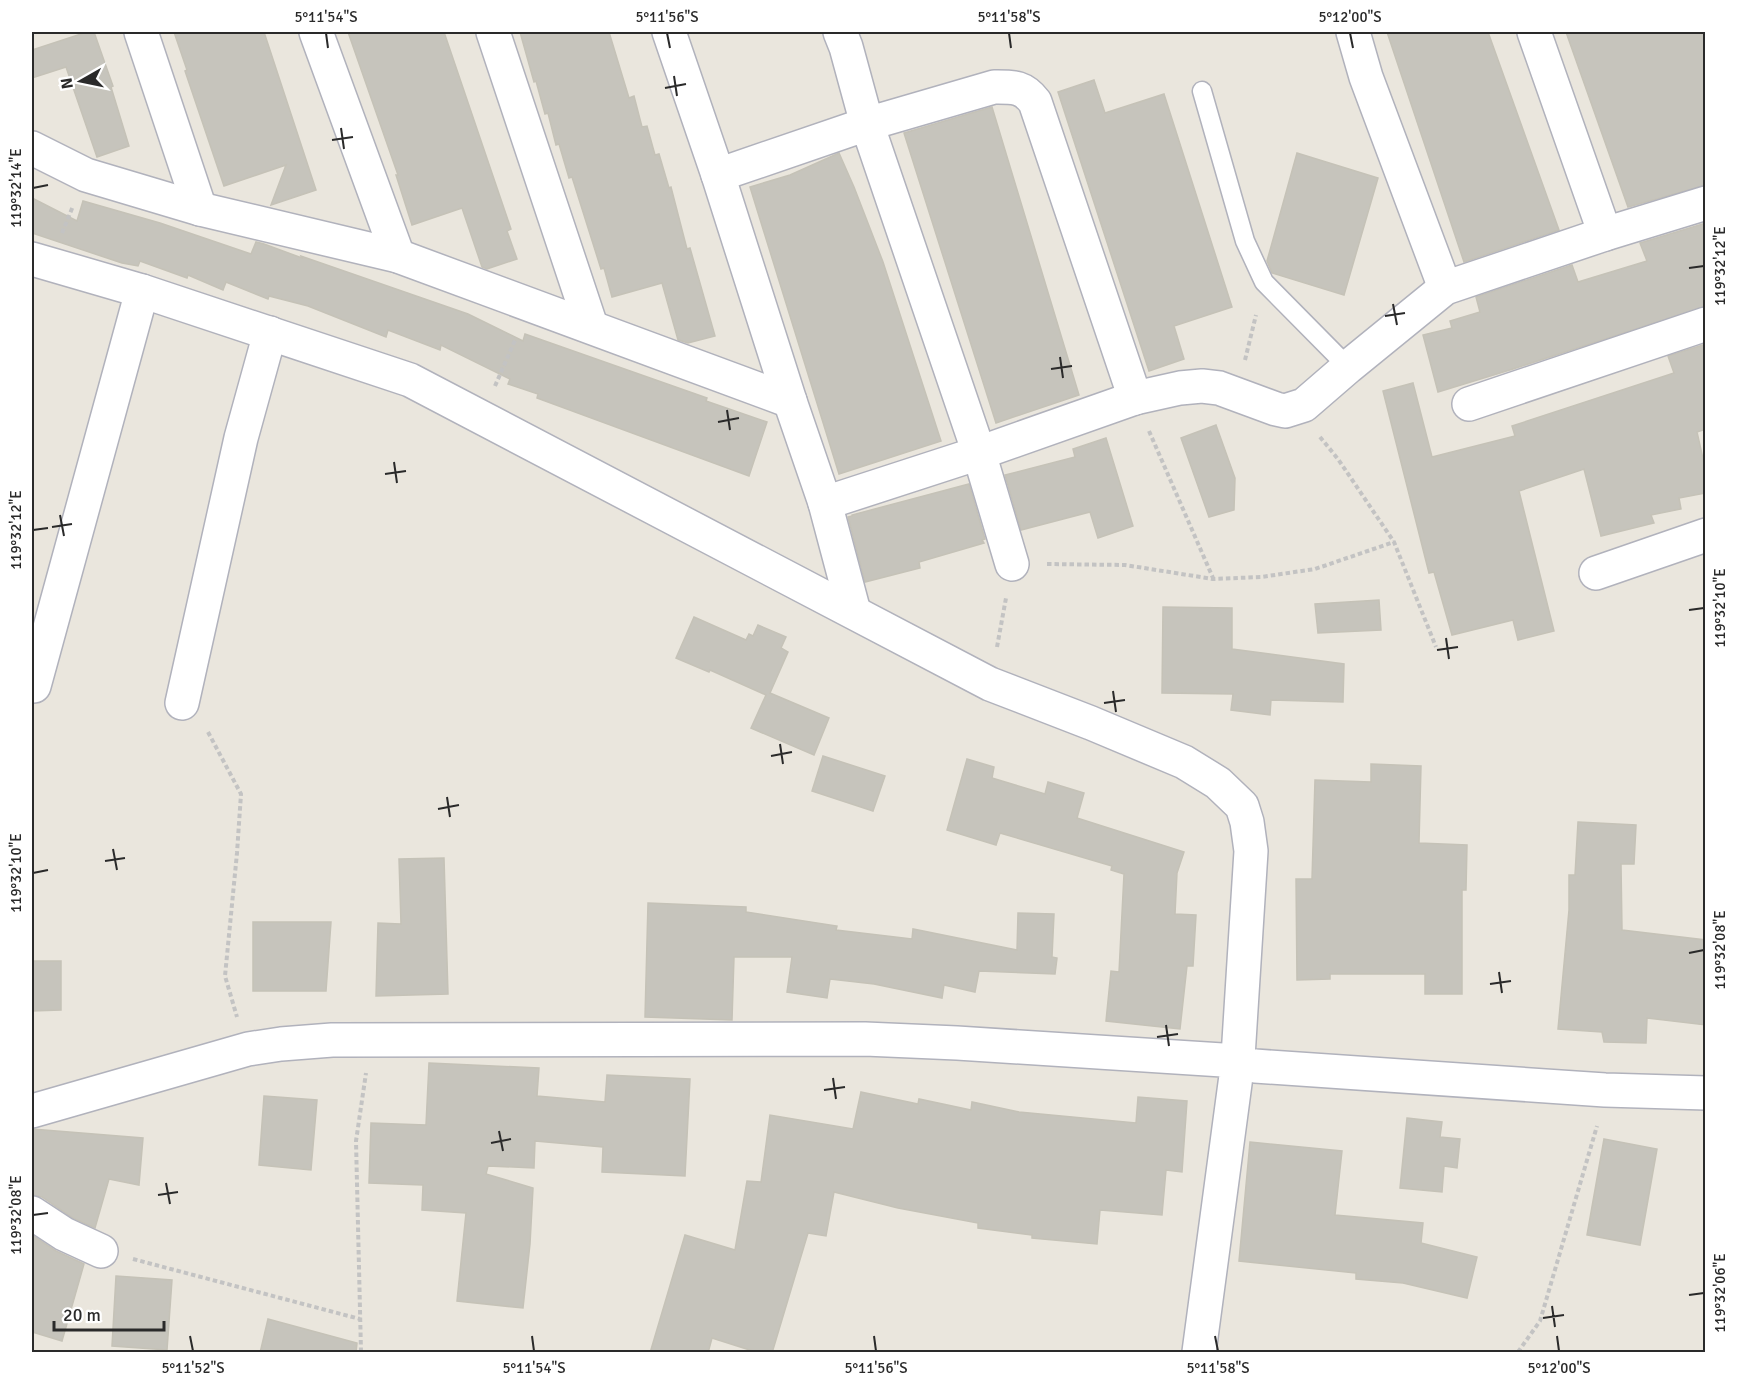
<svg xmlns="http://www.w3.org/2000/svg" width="1737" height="1384" font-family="Signika,sans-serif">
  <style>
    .building { fill: #c6c4bc; stroke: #c5c2b7; stroke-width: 1.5 }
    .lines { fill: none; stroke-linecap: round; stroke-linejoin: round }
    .lane-casing { stroke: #b1b2bc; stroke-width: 21 }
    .street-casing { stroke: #b1b2bc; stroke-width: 36 }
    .secondary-casing { stroke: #b1b2bc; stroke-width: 36 }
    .path { stroke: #c3c3c3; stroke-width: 4; stroke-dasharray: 4.5 3; stroke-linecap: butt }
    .lane { stroke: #fff; stroke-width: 18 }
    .street { stroke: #fff; stroke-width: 33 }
    .secondary { stroke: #fff; stroke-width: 33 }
    .ticks { fill: none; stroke: #2a2a2a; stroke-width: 2 }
    .neatline { fill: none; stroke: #2a2a2a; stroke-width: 2 }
    .ticks-label { font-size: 15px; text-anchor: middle; fill: #2a2a2a }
  </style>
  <rect width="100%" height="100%" fill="#eae6dd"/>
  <g class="building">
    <path d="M87 32H94L113 86 111 87 129 146 97 157 66 67 32 78V50Z"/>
    <path d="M174 32H264L316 190 271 205 286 165 224 186 185 71 187 70Z"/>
    <path d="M348 32H444L511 229 507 231 517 259 487 269 482 267 462 208 412 225 396 175H398Z"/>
    <path d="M520 32H609L629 98 634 96 642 127 647 126 655 155 659 154 669 188 671 187 687 249 690 248 715 336 688 343 678 340 662 283 612 297 604 268 601 269 572 177 569 178 559 144 556 145 548 113 545 114 536 81 534 82Z"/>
    <path d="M1387 32H1488L1559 230 1464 262Z"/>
    <path d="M1566 32H1706V185L1628 207Z"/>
    <path d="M1094 80 1105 113 1164 94 1232 307 1174 326 1184 359 1149 371 1058 92Z"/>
    <path d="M992 107 1079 395 996 423 904 133Z"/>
    <path d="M839 153 854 187 883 262 941 441 839 474 750 187 790 175Z"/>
    <path d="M1297 153 1378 178 1344 295 1272 273 1267 261Z"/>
    <path d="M32 198 77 221 83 201 160 223 251 254 256 242 264 244 302 258 301 256 468 314 523 341 525 334 707 398 706 401 767 422 749 476 537 398 538 394 508 384 510 379 441 345 440 350 388 330 386 337 308 306 269 296 268 299 226 282 223 290 188 275 187 278 140 261 138 266 122 263 32 233Z"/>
    <path d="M1706 223V306L1513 369 1438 392 1423 335 1452 328 1450 321 1480 312 1476 297 1572 265 1578 282 1647 261 1640 243Z"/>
    <path d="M1706 344V429L1697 432 1706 472V493L1679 498 1681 509 1651 515 1654 523 1601 536 1584 469 1519 491 1554 631 1518 640 1513 620 1452 635 1434 572 1429 573 1383 391 1413 383 1432 457 1515 436 1512 426 1674 373 1668 356Z"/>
    <path d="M1216 425 1235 478 1234 510 1209 517 1181 438Z"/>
    <path d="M1106 438 1133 526 1098 538 1090 512 1021 530 1005 475 1075 457 1073 449Z"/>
    <path d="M969 484 985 539 982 540 984 543 919 562 920 568 865 582 848 517 852 516V515Z"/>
    <path d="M1379 600 1381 630 1318 633 1315 604Z"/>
    <path d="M1163 607 1232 608V649L1344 664 1343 702 1271 700 1270 715 1231 710 1233 694 1162 693Z"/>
    <path d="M694 617 746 640 749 634 753 636 758 625 786 637 781 648 788 652 770 693 829 718 814 755 751 728 766 695 710 670 709 672 676 658Z"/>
    <path d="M823 756 885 776 873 811 812 791Z"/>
    <path d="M967 759 994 767 992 778 1045 794 1048 782 1084 793 1077 818 1184 852 1177 873 1175 914 1196 915 1193 966H1187L1180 1029 1106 1021 1111 971 1119 972 1124 874 1111 870 1112 866 1000 833 996 845 947 830Z"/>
    <path d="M1371 764 1421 766 1419 843 1467 845 1466 890H1462V994H1425V974H1330V979L1297 980 1296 879H1312L1315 780 1371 782Z"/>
    <path d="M1578 822 1636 825 1634 864H1621L1622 930 1706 940V1025L1647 1018 1646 1043 1604 1042 1602 1032 1558 1029 1569 910V875H1575Z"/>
    <path d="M444 858 448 994 376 996 378 923 401 924 399 859Z"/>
    <path d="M648 903 746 907V912L837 926 836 930 912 939 913 929 1017 950 1018 913 1054 914 1052 957 1057 958 1055 974 979 971 975 992 944 985 942 998 874 984 830 979 827 998 787 992 792 957H734L732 1020 645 1017Z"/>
    <path d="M253 922H331L326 991H253Z"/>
    <path d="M32 961H61V1010L32 1011Z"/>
    <path d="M429 1063 539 1068 537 1096 605 1102 607 1075 690 1079 685 1176 602 1172 603 1147 535 1141 534 1168 488 1166 486 1174 533 1188 530 1244 523 1308 457 1301 466 1213 422 1210 423 1185 369 1183 371 1123 426 1125Z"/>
    <path d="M861 1092 918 1104 919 1099 971 1110 972 1102 1019 1112 1136 1123 1138 1097 1187 1101 1182 1172 1166 1170 1162 1215 1100 1210 1097 1244 1032 1238V1235L978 1228V1223L898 1208 834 1192 826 1236 808 1233 772 1353H759L712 1338 708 1353H650L685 1235 735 1250 747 1181 761 1182 770 1115 853 1129Z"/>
    <path d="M264 1096 317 1100 311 1170 259 1165Z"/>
    <path d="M1407 1118 1442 1122 1440 1137 1460 1139 1457 1168 1444 1166 1442 1192 1400 1188Z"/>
    <path d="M32 1129 143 1138 139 1185 109 1179 95 1228 73 1218 42 1197 32 1195Z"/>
    <path d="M1604 1139 1657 1149 1640 1245 1587 1235Z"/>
    <path d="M1250 1142 1342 1151 1335 1215 1423 1223 1421 1243 1477 1257 1467 1298 1403 1283 1356 1279V1273L1239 1261Z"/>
    <path d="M32 1235 56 1251 84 1264 62 1341 32 1332Z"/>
    <path d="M116 1276 172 1280 167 1350 112 1346Z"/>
    <path d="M268 1319 357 1343 356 1353H260Z"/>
  </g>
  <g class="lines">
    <defs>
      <path id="lane" d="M1202 91 1245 241 1264 282 1348 367"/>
      <g id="street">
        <path d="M141 32 200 209"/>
        <path d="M316 32 398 256"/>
        <path d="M493 32 591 326"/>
        <path d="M669 32 718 175 790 401 825 503 854 612"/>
        <path d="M840 32 846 47 867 124 994 87C1013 87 1023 86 1035 102L1135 398"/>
        <path d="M1353 32 1366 77 1445 288"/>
        <path d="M1534 32 1605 234"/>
        <path d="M32 148 86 175 200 209 398 256 790 401"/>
        <path d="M718 175 867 124 979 453 1012 564"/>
        <path d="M1469 404 1706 324"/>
        <path d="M825 503 979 453 1135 398 1180 388 1202 386 1219 388 1276 409 1285 411 1304 405 1348 367 1445 288 1605 234 1706 203"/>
        <path d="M1596 573 1706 535"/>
        <path d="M34 686 142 291"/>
        <path d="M182 703 241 438 270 333"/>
        <path d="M32 1111 248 1049 281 1044 332 1040 865 1039 957 1043 1238 1061 1199 1352"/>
        <path d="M32 1213 64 1234 101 1251"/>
      </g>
      <path id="secondary" d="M32 259 142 291 410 380 990 684 1091 723 1184 762 1218 783 1242 806 1247 822 1251 851 1238 1057 1241 1064 1255 1066 1605 1090 1706 1093"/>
    </defs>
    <use href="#lane" class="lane-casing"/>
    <use href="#street" class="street-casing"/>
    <use href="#secondary" class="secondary-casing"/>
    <g class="path">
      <path d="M62 233 73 206"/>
      <path d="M1245 360 1256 315"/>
      <path d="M495 386 516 338"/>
      <path d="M1149 431 1213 578"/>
      <path d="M1320 437 1338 459 1394 542 1436 647"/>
      <path d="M1047 564 1125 565 1213 579 1261 577 1315 569 1394 542"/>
      <path d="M997 647 1006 598"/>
      <path d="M208 732 241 794 237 853 225 976 237 1017"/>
      <path d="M133 1259 360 1319"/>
      <path d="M361 1352 356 1141 366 1073"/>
      <path d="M1518 1352 1540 1321 1597 1126"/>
    </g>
    <use href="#lane" class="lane"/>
    <use href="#street" class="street"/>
    <use href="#secondary" class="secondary"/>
  </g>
  <path class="ticks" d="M326 33 328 48M667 33 670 48M1009 33 1011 48M1350 33 1353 48M674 76 677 96M665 88 686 84M341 128 344 149M332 140 353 137M33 188 48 185M1689 268 1704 266M1393 304 1397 325M1385 316 1405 313M1060 357 1063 378M1051 369 1072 366M727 410 730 430M718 422 739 418M394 462 397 483M385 474 406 471M60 515 64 536M52 527 72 524M33 530 48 528M1689 610 1704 608M1446 638 1449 659M1437 650 1458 647M1113 691 1116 712M1104 703 1125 700M780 744 783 764M771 756 792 752M447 797 450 817M438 809 459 805M113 849 117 870M105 861 125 858M33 873 48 870M1689 953 1704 950M1499 972 1502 993M1490 984 1511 981M1166 1025 1169 1046M1157 1037 1178 1034M833 1078 836 1099M824 1090 845 1087M499 1131 503 1151M491 1143 511 1139M166 1183 170 1204M158 1195 178 1192M33 1215 48 1213M1689 1295 1704 1293M1552 1306 1555 1327M1543 1318 1564 1315M190 1336 193 1351M532 1336 534 1351M874 1336 876 1351M1215 1336 1218 1351M1557 1336 1559 1351"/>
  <rect width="1737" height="1384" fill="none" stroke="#ffffff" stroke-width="66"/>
  <g transform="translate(81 81) rotate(261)" stroke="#ffffff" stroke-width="4.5" paint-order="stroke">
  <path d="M0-4.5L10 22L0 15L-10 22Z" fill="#2a2a2a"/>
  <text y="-9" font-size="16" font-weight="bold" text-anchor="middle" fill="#2a2a2a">N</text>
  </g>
  <path d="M54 1321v9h110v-9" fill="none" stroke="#2a2a2a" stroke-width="3"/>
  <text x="63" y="1321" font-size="18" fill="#2a2a2a" stroke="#ffffff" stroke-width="4.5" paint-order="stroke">20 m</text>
  <rect x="33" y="33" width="1671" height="1318" class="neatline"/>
  <g class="ticks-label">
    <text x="326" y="22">5°11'54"S</text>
    <text x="667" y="22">5°11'56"S</text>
    <text x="1009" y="22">5°11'58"S</text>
    <text x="1350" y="22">5°12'00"S</text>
    <text transform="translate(16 188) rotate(-90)" y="5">119°32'14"E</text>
    <text transform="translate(1720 266) rotate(-90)" y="5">119°32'12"E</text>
    <text transform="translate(16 530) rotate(-90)" y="5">119°32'12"E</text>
    <text transform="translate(1720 608) rotate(-90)" y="5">119°32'10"E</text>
    <text transform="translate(16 873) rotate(-90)" y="5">119°32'10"E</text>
    <text transform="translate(1720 950) rotate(-90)" y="5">119°32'08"E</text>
    <text transform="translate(16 1215) rotate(-90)" y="5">119°32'08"E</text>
    <text transform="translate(1720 1293) rotate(-90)" y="5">119°32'06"E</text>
    <text x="193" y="1373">5°11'52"S</text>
    <text x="534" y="1373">5°11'54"S</text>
    <text x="876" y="1373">5°11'56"S</text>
    <text x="1218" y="1373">5°11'58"S</text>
    <text x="1559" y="1373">5°12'00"S</text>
  </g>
</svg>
